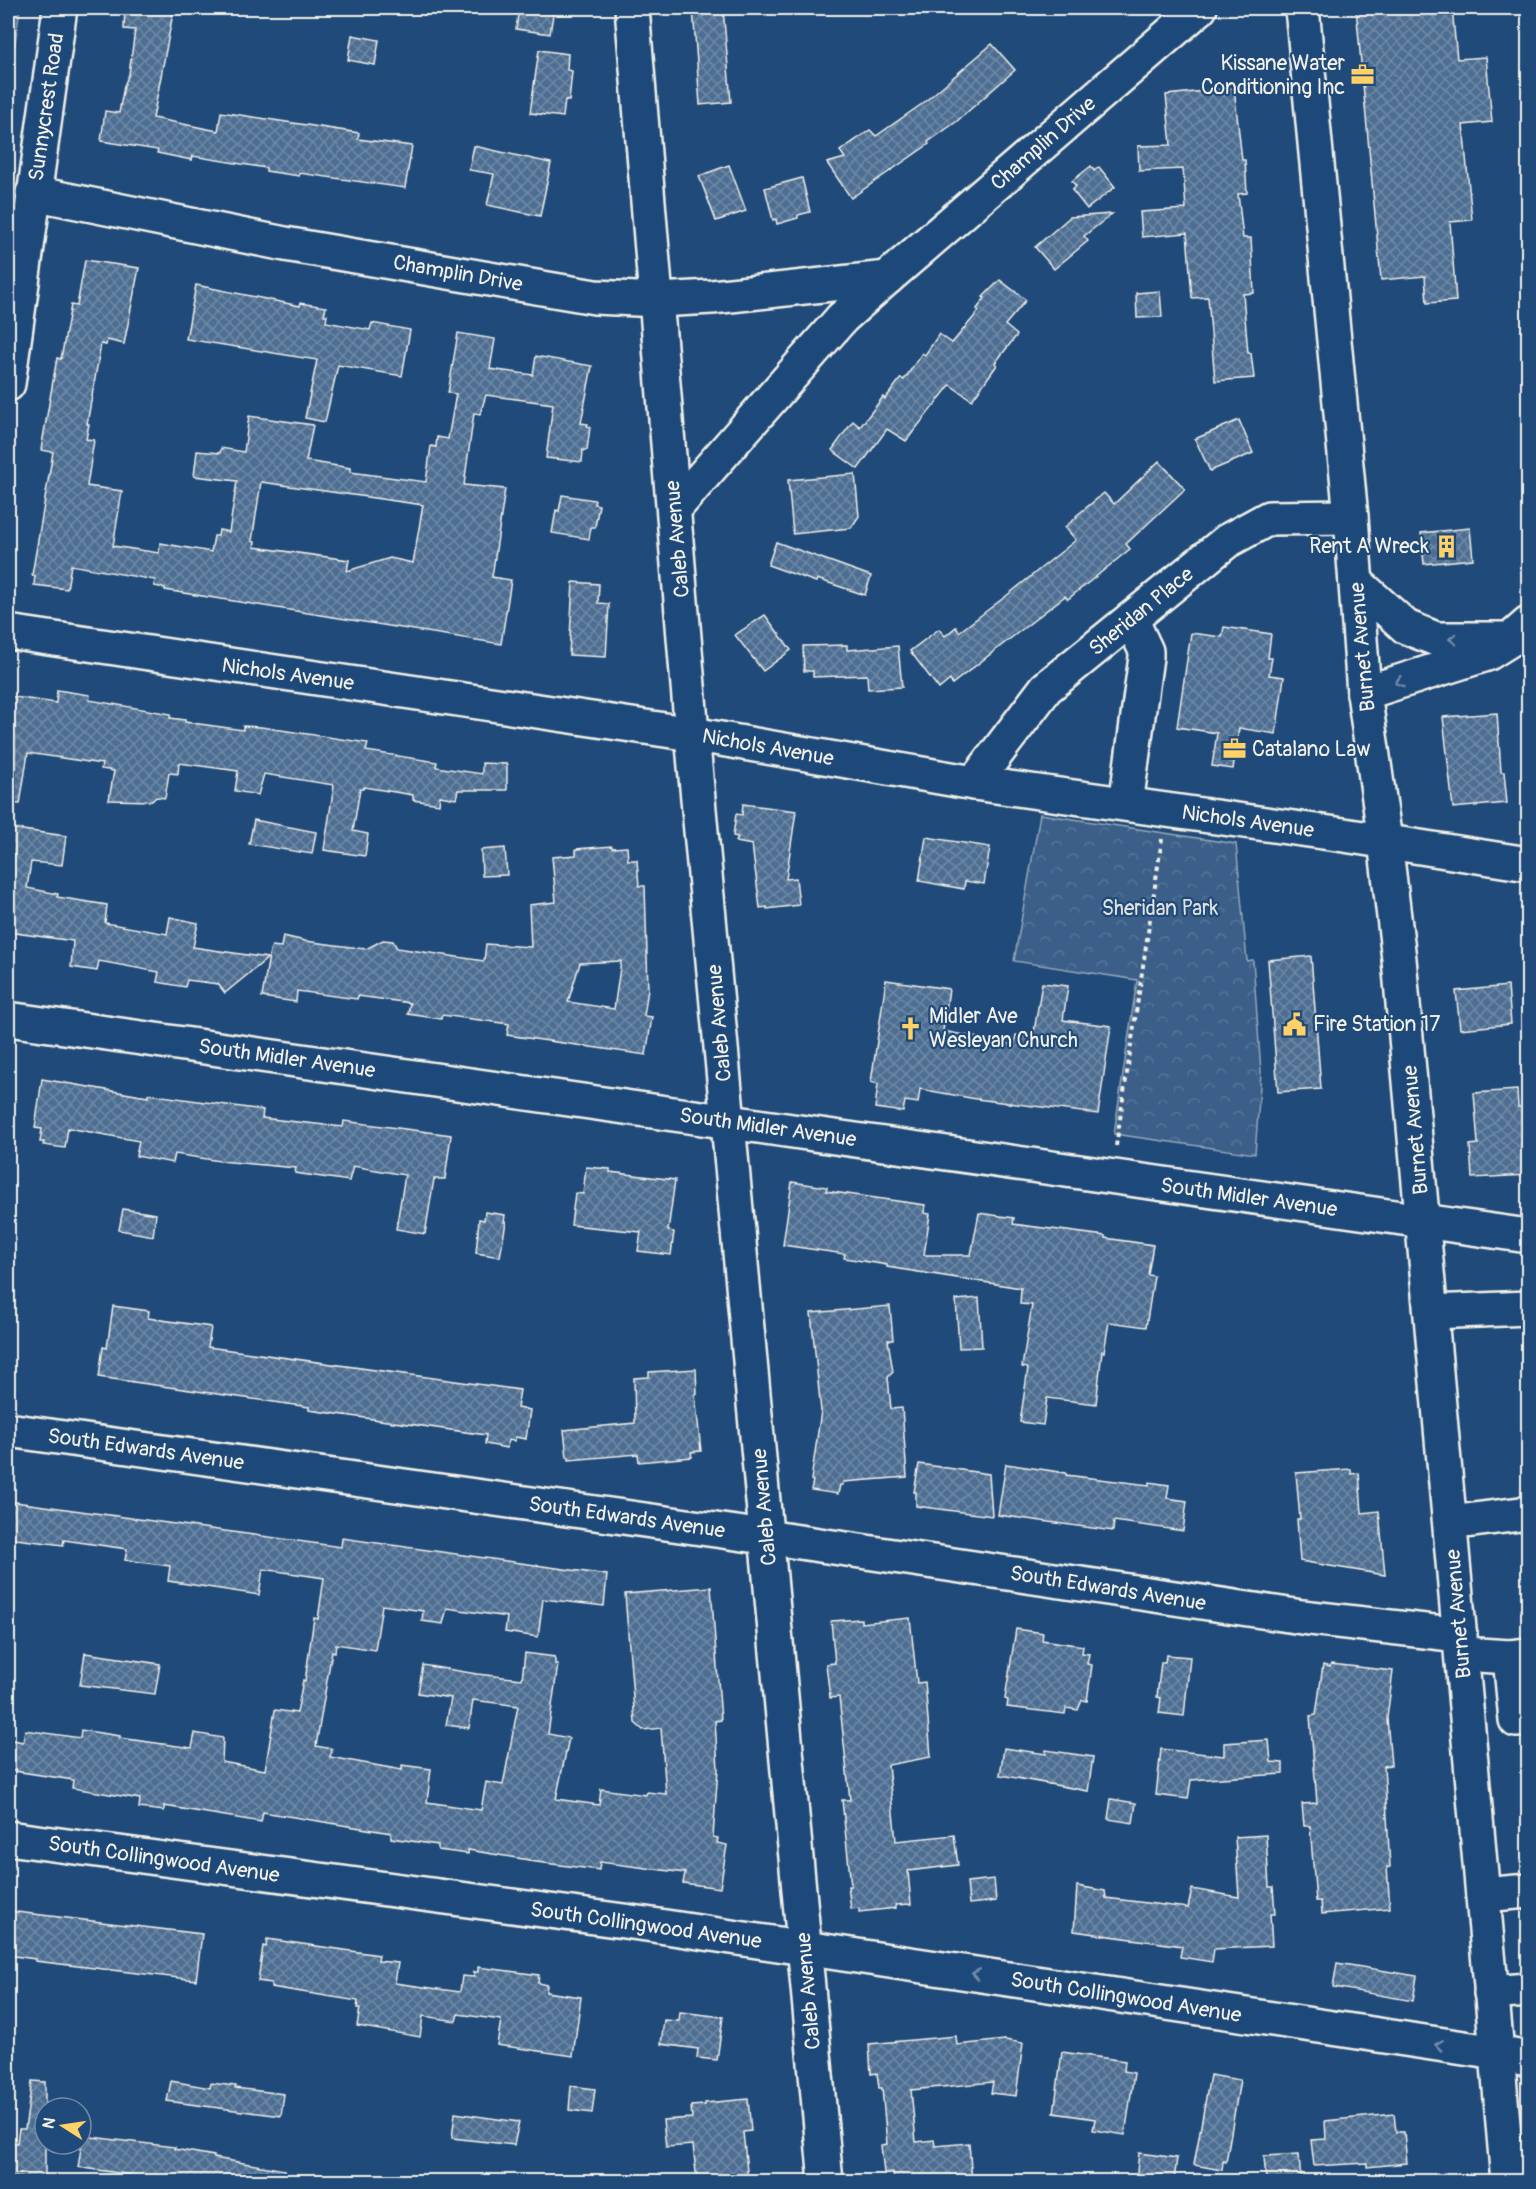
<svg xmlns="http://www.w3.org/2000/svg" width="1536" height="2189" font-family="Pangolin,sans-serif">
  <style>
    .park { fill: url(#park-crowns); stroke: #97a8b8; stroke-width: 1.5 }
    .building { fill: url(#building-cross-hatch); stroke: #f4f1e8; stroke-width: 1.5; fill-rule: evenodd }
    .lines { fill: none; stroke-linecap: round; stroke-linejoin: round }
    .minor-casing { stroke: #f4f1e8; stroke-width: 38 }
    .major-casing { stroke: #f4f1e8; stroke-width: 38 }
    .highway-casing { stroke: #f4f1e8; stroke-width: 38 }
    .path { stroke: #f4f1e8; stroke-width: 4; stroke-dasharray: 4.5 4.5; stroke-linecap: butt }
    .minor { stroke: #1f4a7a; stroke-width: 33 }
    .major { stroke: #1f4a7a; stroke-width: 33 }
    .highway { stroke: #1f4a7a; stroke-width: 33 }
    .oneway { stroke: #748da6 }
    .labels { text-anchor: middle; stroke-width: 4.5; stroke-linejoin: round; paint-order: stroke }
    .poi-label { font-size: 21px; fill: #f4f1e8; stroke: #1f4a7a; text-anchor: start }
    .street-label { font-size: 21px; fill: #f4f1e8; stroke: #1f4a7a }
    .park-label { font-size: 21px; fill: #e1e2de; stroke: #1f4a7a }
  </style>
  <defs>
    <pattern id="park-crowns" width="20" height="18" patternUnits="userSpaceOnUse" patternTransform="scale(1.5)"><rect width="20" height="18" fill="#3a5f88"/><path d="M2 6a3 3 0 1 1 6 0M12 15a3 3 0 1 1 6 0" fill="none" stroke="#577699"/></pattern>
    <pattern id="building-cross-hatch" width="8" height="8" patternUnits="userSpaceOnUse" patternTransform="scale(1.5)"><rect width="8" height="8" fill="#4d6e92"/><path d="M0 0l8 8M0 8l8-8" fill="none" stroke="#708aa6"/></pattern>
  </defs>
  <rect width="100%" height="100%" fill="#1f4a7a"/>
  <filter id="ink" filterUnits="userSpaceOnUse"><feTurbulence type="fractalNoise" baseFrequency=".0167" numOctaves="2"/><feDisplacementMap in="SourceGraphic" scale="12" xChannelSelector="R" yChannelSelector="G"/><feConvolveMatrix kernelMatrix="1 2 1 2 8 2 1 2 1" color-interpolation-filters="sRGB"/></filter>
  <g filter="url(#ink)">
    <g class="park">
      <path d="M8 8H20L8 92Z"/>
      <path d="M1040 814 1236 844 1247 961 1253 960 1261 1072 1255 1154 1114 1134 1137 980 1014 961Z"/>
    </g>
    <g class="building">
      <path d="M125 8H174L153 118 218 131 221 112 359 133 358 139 412 146 405 188 299 173V176L266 171V168L193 156 192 160 157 153 158 150 101 141 105 111 119 113 124 86 129 74 135 30 124 29Z"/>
      <path d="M519 8H554L550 34 516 29Z"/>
      <path d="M693 8H723L731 102 700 105Z"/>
      <path d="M1356 8H1452L1457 59 1486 57 1492 122 1463 125 1472 220 1450 222 1456 301 1427 303 1425 276 1381 280Z"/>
      <path d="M352 35 379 40 375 65 348 60Z"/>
      <path d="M992 44 1015 70 956 122 928 142 929 144 851 198 827 163 845 158 840 151 870 130 876 136 922 104Z"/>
      <path d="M539 50 568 54 567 70 572 71 569 101 565 100 563 117 530 113Z"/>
      <path d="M1234 88 1242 160H1245L1247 193 1238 194 1243 238H1251L1254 293 1243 294 1248 353H1251L1254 378 1215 381 1208 297 1192 298 1187 233 1142 237 1140 212 1186 209 1183 169 1139 171 1138 146 1171 145 1166 95Z"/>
      <path d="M474 146 551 163 540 216 487 205 494 174 469 170Z"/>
      <path d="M729 165 746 211 716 221 699 176Z"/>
      <path d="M1091 166 1094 171 1099 167 1115 187 1087 209 1072 190 1076 186 1072 181Z"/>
      <path d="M802 178 810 212 798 215V218L777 224 776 219 773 220 765 188Z"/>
      <path d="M1112 214 1084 236 1088 241 1054 269 1035 247 1070 217Z"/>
      <path d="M85 260 139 268 124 344 107 340 106 345 101 344 87 424H89L86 439 94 440 87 486 122 491 113 546 159 553 160 543 211 552 214 536H218L219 530 229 532 237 481 194 476 197 451 220 453 221 448 244 452 249 416 313 425 306 461 350 468V472L426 482 431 446 436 447 437 437 448 439 456 394 448 393 458 333 495 339 490 369 533 375 536 356 592 366 581 423 588 424 587 426 590 427 587 450H583L582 462 546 458 553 404 486 395 480 414 474 413 464 485 505 489 492 577 511 580 501 644 165 590V588L154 586 155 580 71 565 67 589 34 585 35 576 32 575 53 452 41 450 57 358 61 359 71 305 77 306ZM261 482 423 505 413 563 390 558 347 571 349 560 254 547 255 542 252 541Z"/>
      <path d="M1000 280 1026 300 1005 325 1017 335 995 363 997 365 972 400 950 385 906 441 887 429 858 469 832 450 853 421 860 427 883 397 885 399 901 378 904 380 922 353 925 355 939 334 952 343 979 311 977 309 985 298 983 297Z"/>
      <path d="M196 285 300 306V303L326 307 324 315H327L326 322 370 330 372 323 410 330 402 376 338 365 325 422 305 418 317 360 186 339Z"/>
      <path d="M1160 291 1162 317 1137 318 1136 293Z"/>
      <path d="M1239 420 1253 453 1210 471 1195 439Z"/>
      <path d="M1159 461 1185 489 1126 544 1130 549 1068 599 1065 596 952 684 950 680 939 689 910 651 939 629 945 636 956 627 959 632 1010 593 1076 540 1065 527 1077 517 1076 516 1104 493 1114 504Z"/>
      <path d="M855 474 859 516 851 528 793 534 788 480Z"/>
      <path d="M562 495 595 500 594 504 599 505 595 527H591L589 539 552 533 556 510 559 511Z"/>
      <path d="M1470 528 1473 559 1424 564 1421 533Z"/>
      <path d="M776 542 871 576 865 595 817 579 816 582 768 565Z"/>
      <path d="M573 582 599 584 598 603 609 604 606 657 569 655Z"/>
      <path d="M765 615 791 650 763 671 735 635Z"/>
      <path d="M1224 627 1271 634 1268 658H1272L1269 675 1284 677 1276 734 1239 728 1233 769 1212 766 1217 733 1177 727 1191 633 1222 637Z"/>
      <path d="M847 645V650L898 646 902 687 868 689 867 675 813 677V671H804L803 646Z"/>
      <path d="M57 690 90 695 89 700 171 714 170 718 185 720V722L243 730V726L261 727 368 743 366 751 437 762 436 767 482 774V763L507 764V790H458L456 799 440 796 439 804 413 800V795L364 787 363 789H360L353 831 368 834 365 856 324 850 334 785 264 774 258 795 235 791 238 771 179 763 178 774 169 773 165 798 156 797 152 801 109 800 114 771 101 769 102 764 28 753 20 804 8 803V696L56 703Z"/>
      <path d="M1497 713 1501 772H1504L1507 803 1453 808 1443 717Z"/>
      <path d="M743 804 796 811 786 879 796 878 799 905 767 909V907L760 908 752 845 736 842 738 837 733 836 736 814 742 815Z"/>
      <path d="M254 820 316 832 312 854 249 844Z"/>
      <path d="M8 828 66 836 62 865 31 862 27 888 58 894 57 897 107 905 105 923 167 934 170 917 198 923 193 947 268 958 225 993 218 984 187 980 185 987 157 982 159 972 99 961 97 971 71 967 73 941 8 932Z"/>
      <path d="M926 837 990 847 984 884 965 881 964 889 919 881Z"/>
      <path d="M612 846V848L627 847 628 860H637L639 886H645L648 989 644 1016 652 1017 646 1055 507 1035 509 1024 442 1015 441 1019 408 1014 410 1003 358 996 357 999 297 991 296 1002 262 997 270 950 272 946 281 947 283 936 305 941 366 949 383 940 393 941 397 948 484 961 486 944 531 947 529 905 556 902 552 857 576 855V849ZM621 961 614 1009 568 1002 580 963Z"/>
      <path d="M505 848 507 875 482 876 481 850Z"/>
      <path d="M1311 956 1321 1089 1278 1092 1268 960Z"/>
      <path d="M886 980 949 989 943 1031 1014 1045 1016 1035 1033 1038 1042 983 1068 986 1063 1020 1111 1026 1098 1114 976 1099 920 1089 918 1103 905 1101 903 1112 875 1108 878 1084 871 1082Z"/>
      <path d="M1508 986 1511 1024 1460 1029 1456 991Z"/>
      <path d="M42 1079 148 1097V1094L263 1110 262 1118 343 1127 344 1121 451 1135 445 1179H434L425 1234 396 1229 405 1175 353 1166 349 1181 295 1173 296 1168 220 1161 175 1154 173 1163 136 1156 139 1141 68 1128 65 1148 43 1145 44 1142H40L42 1129 35 1128Z"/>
      <path d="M1517 1090 1518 1107 1524 1106 1528 1143V1175L1472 1178 1470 1145 1478 1144 1474 1093Z"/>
      <path d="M586 1167 610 1169V1172L675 1180 668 1231 674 1232 671 1255 638 1251 641 1232 571 1225 575 1193 583 1194Z"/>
      <path d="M792 1182 827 1187 826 1191 925 1205 924 1213 930 1214 924 1255H971L979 1213 1014 1218 1013 1224 1105 1236V1238L1153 1245 1148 1275 1154 1276 1146 1327 1109 1322 1104 1352 1102 1351 1096 1404 1047 1398 1043 1425 1020 1422 1028 1368 1022 1367 1032 1305 1020 1304 1021 1288 887 1267V1265L844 1258 845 1254 783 1245Z"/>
      <path d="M123 1209 156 1214 153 1236 119 1230Z"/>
      <path d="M485 1212 505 1215 504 1222H506L500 1257 476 1253 479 1219 484 1220Z"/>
      <path d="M979 1298 982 1347 959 1348 956 1300Z"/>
      <path d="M113 1306 149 1311 148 1318 211 1327 208 1347 520 1390 517 1408 530 1410 526 1439 515 1437V1441L508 1440 507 1448 485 1444 486 1435 309 1410V1407L99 1377 103 1347 107 1348Z"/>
      <path d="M890 1306 893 1340H888L893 1372 888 1377 891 1409 902 1408 907 1477 843 1482V1485H840L838 1494 811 1490 813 1481 811 1480 821 1411 811 1313Z"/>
      <path d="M696 1369 697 1394H695L701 1451 691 1452 692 1457 639 1462 638 1454 569 1460V1457H567L564 1430 635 1423 634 1378 649 1377V1372Z"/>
      <path d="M919 1464 989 1474 992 1516 916 1506V1492H914Z"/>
      <path d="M1006 1464 1066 1473V1475L1149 1485V1482L1169 1485 1167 1498 1187 1501 1183 1531 1114 1521 1113 1531 998 1515Z"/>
      <path d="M1351 1469V1474L1359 1473 1362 1513 1379 1511 1385 1575 1300 1561 1297 1519H1300L1296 1473Z"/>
      <path d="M8 1501 341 1547 342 1538 607 1575 604 1606 543 1599 538 1637 505 1632 507 1617 447 1608 443 1624 422 1621 423 1611 382 1605 375 1650 336 1644 335 1652 332 1651 316 1746 332 1749 330 1757 402 1770V1765L431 1769 427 1802 481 1810 486 1782 503 1785 518 1706 473 1700 469 1728 446 1725 451 1698 418 1693 423 1665 477 1674 522 1679 525 1653 555 1657V1664H558L548 1734 569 1738 556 1799 599 1805 601 1789 646 1795 647 1792 666 1794 661 1728 643 1730 635 1723 625 1594 711 1587 721 1720 715 1721 718 1769 713 1837 718 1838 717 1843 727 1845 720 1888 683 1883 685 1873 600 1862 599 1870 529 1861V1860L468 1850V1854L438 1850V1845L391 1838V1833L263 1812 261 1822 164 1806V1811L139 1808 140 1799 72 1788 73 1780 8 1770V1739L23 1742 25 1730 80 1738 81 1730 120 1736V1738L192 1748 195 1733 223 1738 222 1762 265 1770 275 1710 297 1713 303 1680 305 1681 314 1618 318 1619 324 1578 263 1569 259 1595 168 1581 170 1566 125 1560 127 1549 64 1540 63 1545 8 1538Z"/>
      <path d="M910 1618 917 1683 925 1682 931 1757 888 1765 896 1841 954 1835 958 1865 908 1871 911 1904 895 1905 896 1908 859 1912V1908L851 1909 848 1886H851L842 1800H850L839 1697 830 1698 826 1664 835 1663 831 1621 861 1619V1623Z"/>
      <path d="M1016 1629 1043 1633 1042 1640 1083 1646 1082 1653 1089 1654 1087 1664 1092 1665 1087 1701 1082 1700 1078 1710 1066 1708 1065 1714 1007 1707 1008 1700 1005 1699Z"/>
      <path d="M85 1653 160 1664 155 1694 80 1685Z"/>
      <path d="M1166 1655 1190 1657 1184 1716 1159 1713 1161 1698 1157 1697 1161 1662H1165Z"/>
      <path d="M1331 1664 1393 1671 1387 1718 1391 1765 1384 1766 1390 1867H1387L1390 1908 1322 1914 1321 1901H1316L1310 1826H1304L1302 1804 1317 1803 1310 1716 1316 1715 1323 1665 1330 1667Z"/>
      <path d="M1269 1740 1271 1762 1283 1763V1774L1191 1780 1188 1799 1156 1795 1161 1749 1224 1756V1743Z"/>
      <path d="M1004 1748 1046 1754V1750L1093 1757 1088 1791 1000 1775Z"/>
      <path d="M1111 1799 1136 1803 1133 1823 1108 1819Z"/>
      <path d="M1266 1835 1269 1887H1273L1275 1914H1270L1272 1946 1214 1949 1212 1962 1180 1957 1182 1946 1074 1931 1077 1886 1105 1891 1106 1898 1188 1908 1192 1889 1239 1897 1235 1837Z"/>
      <path d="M994 1879 996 1901 969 1904 967 1882Z"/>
      <path d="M8 1911 202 1934 196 1980 35 1961V1959L8 1955Z"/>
      <path d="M267 1939 379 1955 378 1961 398 1963 395 1983 460 1992 462 1976 474 1977V1972H478V1967L539 1975 538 1983 547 1985 546 1992 581 1997 573 2056 497 2045 501 2020 458 2014 456 2021 423 2016 420 2037 357 2026 360 2008H357L358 2001 271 1987V1983L258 1981 263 1946 266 1947Z"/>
      <path d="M1337 1963 1417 1976 1413 2001 1333 1987Z"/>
      <path d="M680 2012 723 2017 717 2060 697 2058 698 2049 661 2044 664 2020 679 2021Z"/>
      <path d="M956 2036 957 2045 1005 2040 1023 2043 1016 2096 991 2093 993 2082 911 2090 916 2142 934 2140 935 2146 969 2143 972 2181H894L893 2172 884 2173 881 2145 887 2144 882 2088H879L877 2073 871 2074 869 2044Z"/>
      <path d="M1062 2052 1125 2061 1124 2071 1134 2073 1125 2135 1093 2130 1095 2119 1054 2113Z"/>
      <path d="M1210 2075 1240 2080 1226 2162 1223 2161 1222 2170 1194 2165Z"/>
      <path d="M32 2081 45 2082V2180L11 2177V2170H8V2142L17 2143 19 2129H25Z"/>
      <path d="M171 2081 210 2088 211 2083 236 2086 235 2088 284 2094 281 2116 167 2101Z"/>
      <path d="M571 2086 595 2089 592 2113 569 2110Z"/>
      <path d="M748 2099 751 2131 743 2132 748 2181H697L693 2145 666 2147 663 2120 692 2118 691 2106 705 2105V2103Z"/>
      <path d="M455 2113 519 2122 514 2145 452 2138Z"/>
      <path d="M1394 2114 1396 2132H1404L1407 2163 1367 2167V2163L1314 2166 1311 2140 1326 2139 1325 2121Z"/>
      <path d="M83 2136 175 2147 174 2149 214 2156V2158L285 2170 284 2181H131V2175L78 2167Z"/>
      <path d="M1139 2153 1177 2158 1174 2181H1136Z"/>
      <path d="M1299 2154 1301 2181H1266L1264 2156Z"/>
    </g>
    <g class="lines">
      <defs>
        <g id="minor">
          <path d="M632 8 692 734 826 2182"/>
          <path d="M1302 8 1351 517 1364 693"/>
          <path d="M33 193 285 244 595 297 658 300 712 297 887 278 1200 8"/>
          <path d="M8 384 60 8"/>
          <path d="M674 509 842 318 887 278"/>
          <path d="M8 632 692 734 974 783 1344 835 1528 864"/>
          <path d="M974 783 1046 688 1227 541 1269 518 1351 517"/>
          <path d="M1126 804 1146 657V651L1131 619"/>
          <path d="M1431 1312 1528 1308"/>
          <path d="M8 1430 786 1540 1302 1617 1460 1635"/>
          <path d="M1450 1523 1528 1513"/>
          <path d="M1462 1654 1510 1657 1528 1655"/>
          <path d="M1510 1657 1516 1720 1528 1719"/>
          <path d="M8 1838 646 1924 1497 2053 1508 2182"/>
          <path d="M1483 1895 1528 1891"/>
          <path d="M1491 1993 1528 1990"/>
        </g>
        <g id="major">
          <path d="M1364 693 1385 841 1399 959 1497 2053"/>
          <path d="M8 1019 1528 1236"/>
        </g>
        <g id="highway">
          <path d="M1356 582 1406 627 1436 639H1503"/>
          <path d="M1364 693 1487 654 1511 639 1528 624"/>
          <path d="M1497 2053 1528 2059"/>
        </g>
      </defs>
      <use href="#minor" class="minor-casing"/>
      <use href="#major" class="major-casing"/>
      <use href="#highway" class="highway-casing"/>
      <path class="path" d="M1116 1146 1162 839"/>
      <use href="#minor" class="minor"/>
      <use href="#major" class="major"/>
      <use href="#highway" class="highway"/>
    </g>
    <defs><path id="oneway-chevron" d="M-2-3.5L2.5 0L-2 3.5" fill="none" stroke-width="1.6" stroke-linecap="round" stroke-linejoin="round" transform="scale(1.5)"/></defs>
    <g class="oneway">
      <use href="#oneway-chevron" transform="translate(1453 639) rotate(180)"/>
      <use href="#oneway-chevron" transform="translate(1399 682) rotate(163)"/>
      <use href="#oneway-chevron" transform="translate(976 1974) rotate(-171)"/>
      <use href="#oneway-chevron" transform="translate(1439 2045) rotate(-172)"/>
    </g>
  </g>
  <defs>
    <symbol id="office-bare" viewBox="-9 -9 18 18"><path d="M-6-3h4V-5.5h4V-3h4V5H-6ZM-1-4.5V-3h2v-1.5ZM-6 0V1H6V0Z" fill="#ffd166" stroke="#1f4a7a" stroke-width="2.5" paint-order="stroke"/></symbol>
    <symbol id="building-bare" viewBox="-9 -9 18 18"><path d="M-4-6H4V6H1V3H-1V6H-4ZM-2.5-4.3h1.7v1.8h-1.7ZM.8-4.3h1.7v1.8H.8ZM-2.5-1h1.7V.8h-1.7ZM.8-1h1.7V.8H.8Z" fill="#ffd166" stroke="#1f4a7a" stroke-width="2.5" paint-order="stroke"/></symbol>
    <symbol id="civic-bare" viewBox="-9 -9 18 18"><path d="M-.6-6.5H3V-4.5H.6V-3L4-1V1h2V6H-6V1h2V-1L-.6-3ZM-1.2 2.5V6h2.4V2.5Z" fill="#ffd166" stroke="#1f4a7a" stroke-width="2.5" paint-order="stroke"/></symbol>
    <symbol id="church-bare" viewBox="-9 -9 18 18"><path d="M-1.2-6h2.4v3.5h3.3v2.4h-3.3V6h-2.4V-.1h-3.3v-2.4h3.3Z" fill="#ffd166" stroke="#1f4a7a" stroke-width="2.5" paint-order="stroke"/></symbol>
  </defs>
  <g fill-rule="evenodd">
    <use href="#office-bare" x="1346" y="58" width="33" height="33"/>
    <use href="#building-bare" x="1430" y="530" width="33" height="33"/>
    <use href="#office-bare" x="1218" y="732" width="33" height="33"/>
    <use href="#civic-bare" x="1278" y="1008" width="33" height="33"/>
    <use href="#church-bare" x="894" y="1012" width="33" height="33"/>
  </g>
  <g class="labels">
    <g class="poi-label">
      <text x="1345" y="70" text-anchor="end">Kissane Water<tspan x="1345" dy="24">Conditioning Inc</tspan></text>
      <text x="1429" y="553" text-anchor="end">Rent A Wreck</text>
      <text x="1252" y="756">Catalano Law</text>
      <text x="929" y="1023">Midler Ave<tspan x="929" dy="24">Wesleyan Church</tspan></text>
      <text x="1313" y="1031">Fire Station 17</text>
    </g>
    <g class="street-label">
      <text transform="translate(46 107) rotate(-82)" y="7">Sunnycrest Road</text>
      <text transform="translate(1043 143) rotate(-41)" y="7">Champlin Drive</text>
      <text transform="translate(458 273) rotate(10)" y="7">Champlin Drive</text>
      <text transform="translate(677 539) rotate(-95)" y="7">Caleb Avenue</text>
      <text transform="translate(1141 611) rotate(-39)" y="7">Sheridan Place</text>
      <text transform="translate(1362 647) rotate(-95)" y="7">Burnet Avenue</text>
      <text transform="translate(288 674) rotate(8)" y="7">Nichols Avenue</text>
      <text transform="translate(768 747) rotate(10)" y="7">Nichols Avenue</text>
      <text transform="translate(1248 821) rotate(8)" y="7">Nichols Avenue</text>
      <text transform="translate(719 1023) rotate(-95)" y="7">Caleb Avenue</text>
      <text transform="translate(287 1058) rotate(8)" y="7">South Midler Avenue</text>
      <text transform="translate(768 1127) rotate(8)" y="7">South Midler Avenue</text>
      <text transform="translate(1415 1130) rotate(-95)" y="7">Burnet Avenue</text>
      <text transform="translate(1249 1197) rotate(8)" y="7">South Midler Avenue</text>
      <text transform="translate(146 1449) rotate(8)" y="7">South Edwards Avenue</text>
      <text transform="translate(764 1507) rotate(-95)" y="7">Caleb Avenue</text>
      <text transform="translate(627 1517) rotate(8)" y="7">South Edwards Avenue</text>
      <text transform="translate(1108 1588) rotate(9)" y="7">South Edwards Avenue</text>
      <text transform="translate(1458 1614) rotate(-95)" y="7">Burnet Avenue</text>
      <text transform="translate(164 1859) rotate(8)" y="7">South Collingwood Avenue</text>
      <text transform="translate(646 1925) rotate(8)" y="7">South Collingwood Avenue</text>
      <text transform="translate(808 1991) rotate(-95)" y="7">Caleb Avenue</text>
      <text transform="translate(1126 1997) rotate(9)" y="7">South Collingwood Avenue</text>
    </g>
    <g class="park-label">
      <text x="1160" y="915">Sheridan Park</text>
    </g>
  </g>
  <rect width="1536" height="2189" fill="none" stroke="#1f4a7a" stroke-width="30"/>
  <rect x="15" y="15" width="1506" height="2159" fill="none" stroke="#f4f1e8" stroke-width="2" filter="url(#ink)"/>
  <g transform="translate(63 2126) rotate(282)"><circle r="28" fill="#1f4a7a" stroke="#748da6" stroke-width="1.5"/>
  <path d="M0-4.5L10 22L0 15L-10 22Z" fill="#ffd166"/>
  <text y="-9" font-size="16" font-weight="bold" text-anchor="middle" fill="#f4f1e8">N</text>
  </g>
</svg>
